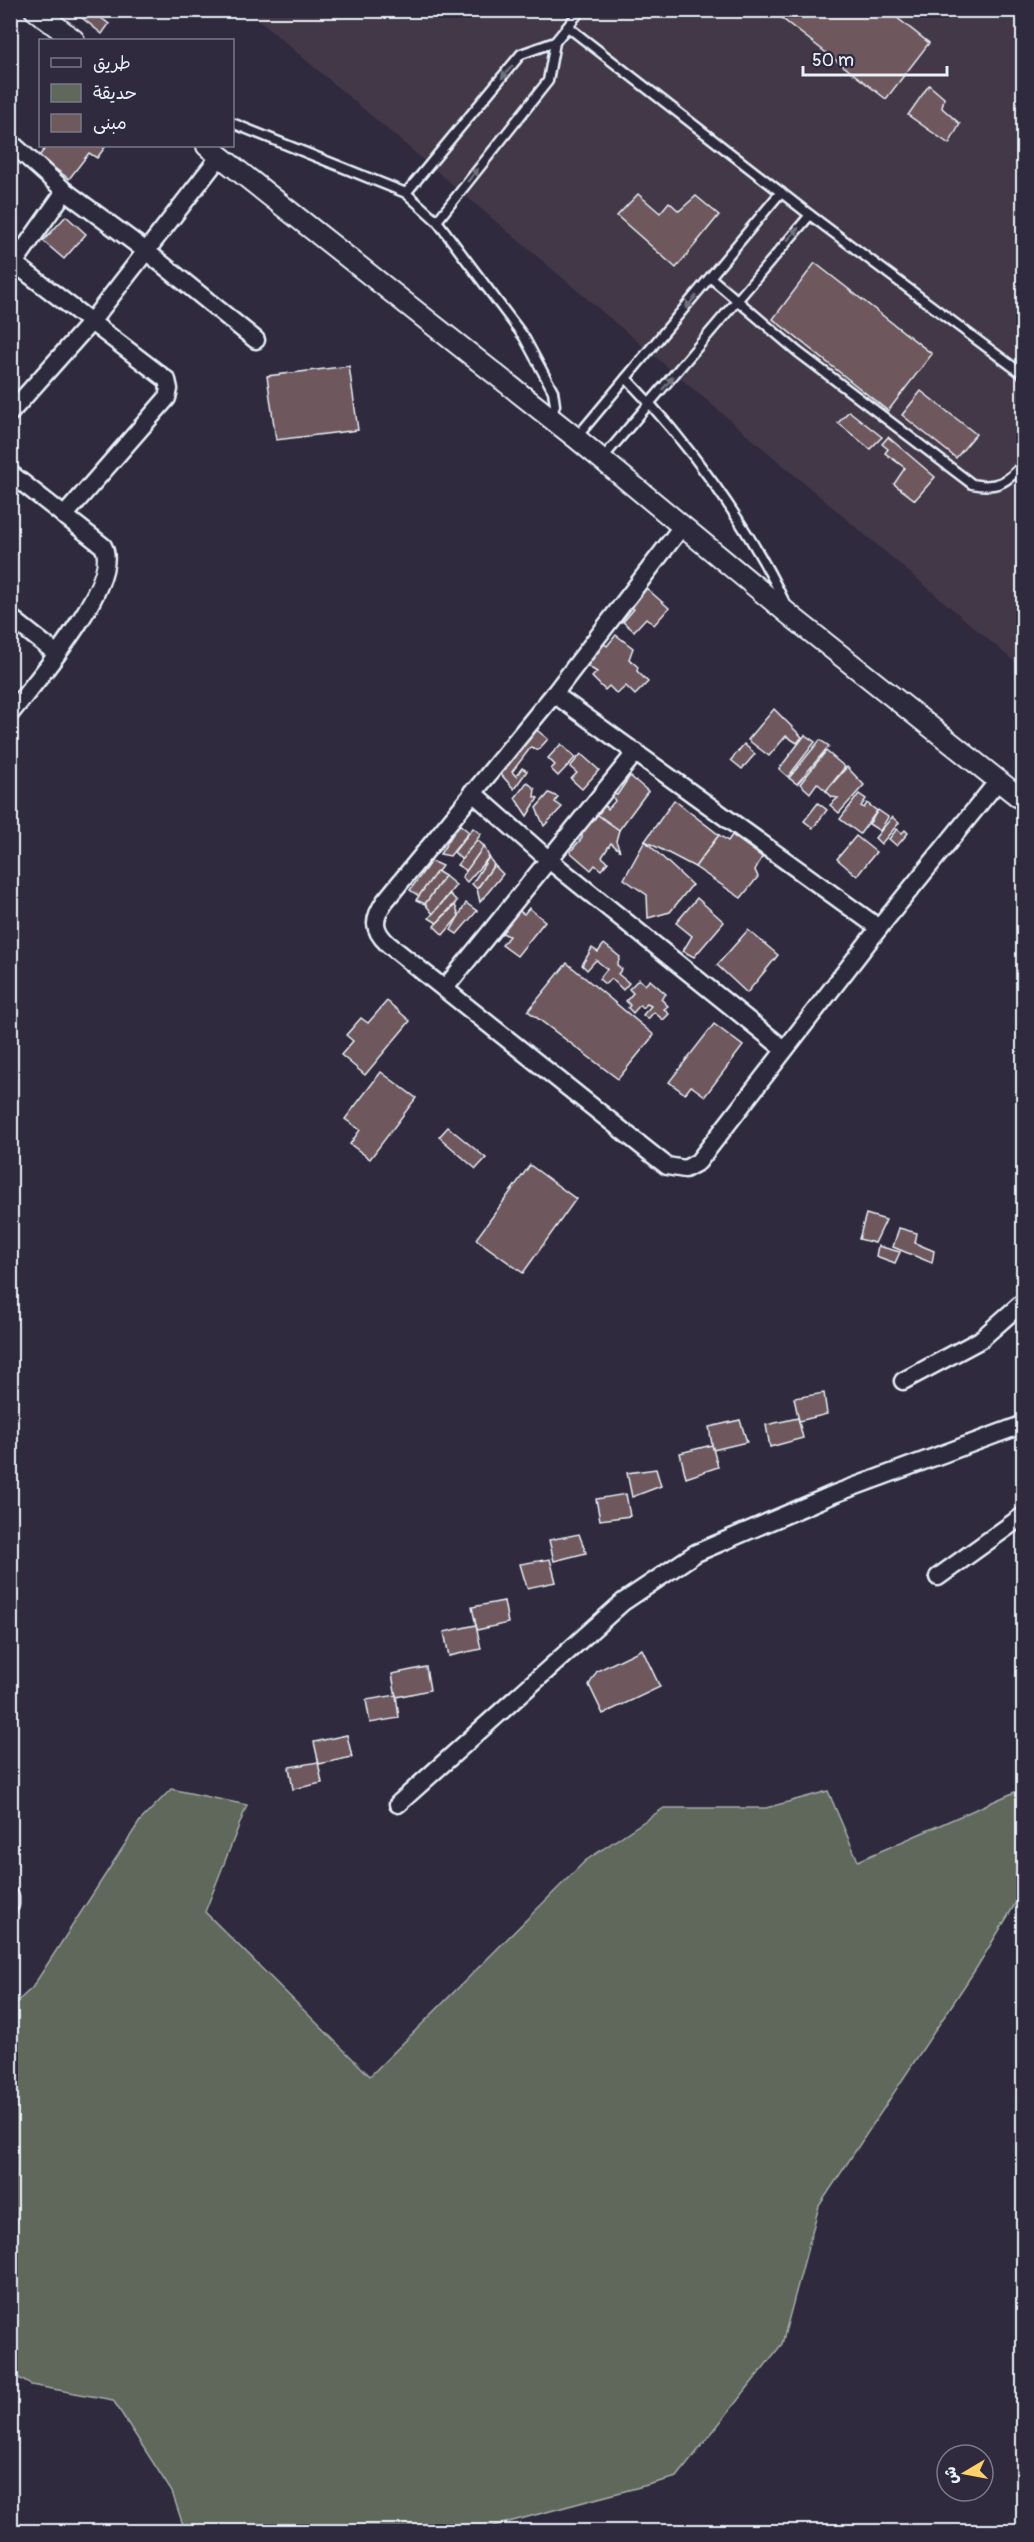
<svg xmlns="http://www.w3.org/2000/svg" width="1034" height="2542" font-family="Pangolin,'Playpen Sans Arabic',sans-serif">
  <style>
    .built { fill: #423847 }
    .green { fill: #60685c; stroke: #a4acaa; stroke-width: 1.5 }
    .building { fill: #6e595d; stroke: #e8f1f8; stroke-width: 1.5 }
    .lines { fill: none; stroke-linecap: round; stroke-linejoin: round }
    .service-casing { stroke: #e8f1f8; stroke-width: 13 }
    .minor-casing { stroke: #e8f1f8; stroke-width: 21 }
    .tertiary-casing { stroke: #e8f1f8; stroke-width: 24 }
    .service { stroke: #2f2a3d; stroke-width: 8 }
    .minor { stroke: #2f2a3d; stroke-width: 16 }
    .tertiary { stroke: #2f2a3d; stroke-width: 20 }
    .oneway { fill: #70707e }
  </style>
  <rect width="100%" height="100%" fill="#2f2a3d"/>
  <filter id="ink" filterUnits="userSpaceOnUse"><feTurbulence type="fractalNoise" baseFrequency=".0167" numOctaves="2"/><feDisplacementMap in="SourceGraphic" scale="12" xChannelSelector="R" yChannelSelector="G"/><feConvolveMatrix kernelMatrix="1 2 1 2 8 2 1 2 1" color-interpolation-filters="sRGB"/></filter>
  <g filter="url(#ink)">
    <path class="built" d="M248 11H1023V669Z"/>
    <path class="green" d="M171 1789 247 1805 205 1912 370 2076 585 1861 664 1808H766L828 1791 858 1861 1015 1792 1023 1799V1891L977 1967 819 2206 782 2344 677 2477 494 2526 486 2531H185L172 2492 113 2400 31 2385 10 2373 11 2007 32 1988 140 1821Z"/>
    <g class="building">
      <path d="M86 10H91L109 24 102 34 81 17Z"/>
      <path d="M771 10H887L929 43 886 99Z"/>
      <path d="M929 85 944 98 942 108 960 124 949 144 908 115Z"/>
      <path d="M47 146H106L97 158 89 153 69 179 39 156Z"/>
      <path d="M638 194 660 213 669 202 679 211 696 196 719 215 676 268 617 216Z"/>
      <path d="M66 216 86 234 64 259 43 241Z"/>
      <path d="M815 263 932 354 888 411 773 319Z"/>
      <path d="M349 366 358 430 276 440 267 376Z"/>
      <path d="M921 391 976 434 956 458 902 415Z"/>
      <path d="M849 411 882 437 870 449 838 423Z"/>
      <path d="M888 437 935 477 915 500 894 484 905 468 885 453 888 449 882 444Z"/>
      <path d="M645 587 669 608 654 625 646 618 634 631 623 622 634 609 629 605Z"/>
      <path d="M616 635 633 648 629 659 638 667 637 671 648 682 635 695 626 686 617 694 609 686 605 690 592 677 597 672 582 663 601 642 607 646Z"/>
      <path d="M774 709 802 737 797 743 786 736 769 756 748 740Z"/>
      <path d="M533 727 548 739 538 750 531 747 512 772 516 776 522 768 527 771 514 789 498 771 507 751 515 758 524 746 520 741Z"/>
      <path d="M805 735 815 742 788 777 779 769Z"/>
      <path d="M820 740 829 746 797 784 789 778Z"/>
      <path d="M561 744 575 758 558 776 551 769 555 765 548 758Z"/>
      <path d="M744 744 755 754 742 769 731 760Z"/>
      <path d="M826 751 845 767 826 791 817 783 810 793 800 784Z"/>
      <path d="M581 754 599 770 582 789 571 779 577 773 570 767Z"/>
      <path d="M847 767 864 785 839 813 830 805 838 798 832 797 826 791Z"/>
      <path d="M630 776 648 791 619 830 595 813 603 804 608 809 615 801 611 793 617 795Z"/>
      <path d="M527 782 535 789 534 797 538 798 527 816 515 798Z"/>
      <path d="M549 793 558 797 555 802 562 807 544 826 536 808Z"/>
      <path d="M859 794 866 799 861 806 864 808 867 803 877 811 860 834 840 819Z"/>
      <path d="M674 800 719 835 695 867 645 841Z"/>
      <path d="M818 803 827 810 813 828 804 821Z"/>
      <path d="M878 810 888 817 880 831 869 824Z"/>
      <path d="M595 813 619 830 616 841 620 851 611 843 602 857 608 862 601 870 595 865 591 870 570 852 582 838V830Z"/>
      <path d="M892 817 899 823 881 844 875 838Z"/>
      <path d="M459 824 469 832 450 856 440 854Z"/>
      <path d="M473 828 481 834 462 860 454 852Z"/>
      <path d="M897 829 902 833 905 830 908 833 897 846 889 839Z"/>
      <path d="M719 835 728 841 732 835 762 857 755 870 758 877 741 898 695 867Z"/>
      <path d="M856 836 876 852 857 876 837 859Z"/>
      <path d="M477 840 484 846 467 871 457 865Z"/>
      <path d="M645 841 692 885 670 912 648 918 647 895 624 879Z"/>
      <path d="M484 846 489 857 467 882 462 877Z"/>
      <path d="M489 857 494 865 477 889 472 884Z"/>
      <path d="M431 861 442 866 419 896 410 890Z"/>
      <path d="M494 865 503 874 480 902 477 889Z"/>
      <path d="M437 871 445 876 425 904 416 900Z"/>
      <path d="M445 876 456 885 433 914 425 904Z"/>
      <path d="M450 894 457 901 437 923 429 918Z"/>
      <path d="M697 898 724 922 694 957 683 951 692 936 676 923Z"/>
      <path d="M466 903 477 911 457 934 451 930Z"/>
      <path d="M455 905 459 916 443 935 434 926Z"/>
      <path d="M529 908 545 921 517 956 502 945 509 936 500 932 518 910 524 914Z"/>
      <path d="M748 930 778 955 747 993 717 965Z"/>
      <path d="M604 944 620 957 617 965 622 969 618 974 629 983 623 990 612 979 605 984 599 979 607 969 596 960 587 970 582 965 592 948 598 952Z"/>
      <path d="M567 963 654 1035 618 1079 528 1011Z"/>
      <path d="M639 979 645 985 650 980 666 994 661 999 668 1006 664 1009 669 1014 663 1020 654 1012 648 1019 643 1015 651 1006 647 1004 643 1008 640 1005 633 1013 628 1008 630 1005 626 1001 633 993 629 989Z"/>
      <path d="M387 1001 410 1021 365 1075 341 1055 353 1041 346 1035 361 1018 368 1023Z"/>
      <path d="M714 1024 743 1046 705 1096 691 1086 685 1094 669 1082Z"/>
      <path d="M381 1072 416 1098 370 1159 350 1144 360 1130 345 1119Z"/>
      <path d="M448 1127 486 1158 476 1169 439 1137Z"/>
      <path d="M530 1165 576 1199 523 1273 476 1239Z"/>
      <path d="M866 1214 886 1220 875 1243 859 1239Z"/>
      <path d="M899 1228 917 1233 915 1243 934 1251 932 1263 893 1247Z"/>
      <path d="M878 1246 900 1252 895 1263 876 1256Z"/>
      <path d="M824 1393 827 1414 799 1421 794 1398Z"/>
      <path d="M798 1418 803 1438 770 1447 766 1425Z"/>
      <path d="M740 1420 747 1442 713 1450 709 1427Z"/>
      <path d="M712 1445 718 1467 686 1478 680 1453Z"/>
      <path d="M656 1469 661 1486 632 1497 627 1473Z"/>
      <path d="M626 1494 630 1516 600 1520 596 1499Z"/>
      <path d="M579 1534 586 1553 554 1561 549 1540Z"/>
      <path d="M550 1559 556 1582 527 1588 520 1564Z"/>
      <path d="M504 1601 508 1623 477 1630 472 1607Z"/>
      <path d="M476 1625 481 1649 449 1656 444 1632Z"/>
      <path d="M642 1649 660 1687 603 1714 589 1685 597 1671Z"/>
      <path d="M426 1667 430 1690 396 1697 392 1674Z"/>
      <path d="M396 1695 399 1718 370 1723 366 1700Z"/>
      <path d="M347 1735 352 1757 319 1764 314 1742Z"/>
      <path d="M318 1762 322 1783 293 1789 289 1767Z"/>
    </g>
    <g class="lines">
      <defs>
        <g id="service">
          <path d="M568 27 810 215 1024 375"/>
          <path d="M232 123 406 193 437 221 524 337 553 391 555 405 551 418"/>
          <path d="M406 193 521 54 555 42 581 10"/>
          <path d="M437 221 548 81 555 42"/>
          <path d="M711 278 798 352 972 484C997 489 1008 482 1024 463"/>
          <path d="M626 378C688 442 748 525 786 605"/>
          <path d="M576 438 781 192"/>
          <path d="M602 459 810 215"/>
        </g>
        <g id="minor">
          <path d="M10 142 65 191 146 251 256 340"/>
          <path d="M10 260 167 380 169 389 167 398 64 516"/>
          <path d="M10 269 65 191"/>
          <path d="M10 413 91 322 220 156"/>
          <path d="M10 473 103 546C123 581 33 685 10 714"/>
          <path d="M683 525 554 694 385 901C373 919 372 929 388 944L658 1159 667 1166 685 1169 698 1162 879 928 998 781"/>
          <path d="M10 617 57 654"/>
          <path d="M554 694 879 928"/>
          <path d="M472 792 549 860 784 1049"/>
          <path d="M445 988 636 752"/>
          <path d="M903 1381 980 1340 1024 1301"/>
          <path d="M938 1577 1024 1515"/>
          <path d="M398 1804 623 1602 696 1553 834 1494 1024 1424"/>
          <path d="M10 1896V1905"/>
        </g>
        <g id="tertiary">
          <path d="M35 10 74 40"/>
          <path d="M207 146 576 438 791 616 1024 801"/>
        </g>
      </defs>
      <use href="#service" class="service-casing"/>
      <use href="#minor" class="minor-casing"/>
      <use href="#tertiary" class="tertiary-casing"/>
      <use href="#service" class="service"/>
      <use href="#minor" class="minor"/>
      <use href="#tertiary" class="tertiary"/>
    </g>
    <defs><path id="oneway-solid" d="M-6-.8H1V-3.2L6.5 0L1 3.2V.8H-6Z" transform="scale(1.5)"/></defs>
    <g class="oneway">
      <use href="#oneway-solid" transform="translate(507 72) rotate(130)"/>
      <use href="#oneway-solid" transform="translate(473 175) rotate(-51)"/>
      <use href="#oneway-solid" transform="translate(793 234) rotate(-49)"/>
      <use href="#oneway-solid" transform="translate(691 302) rotate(130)"/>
      <use href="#oneway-solid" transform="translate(668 383) rotate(-50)"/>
    </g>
  </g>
  <rect width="1034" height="2542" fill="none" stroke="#2f2a3d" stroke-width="36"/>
  <rect x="18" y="18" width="998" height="2506" fill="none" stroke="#e8f1f8" stroke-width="2" filter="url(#ink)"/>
  <rect x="39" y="39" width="195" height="108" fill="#2f2a3d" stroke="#797a88" stroke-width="1.5"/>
  <rect x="51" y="58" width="30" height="9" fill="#2f2a3d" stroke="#797a88" stroke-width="1.5"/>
  <text x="93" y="69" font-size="18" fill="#e8f1f8">طريق</text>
  <rect x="51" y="84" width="30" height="18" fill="#60685c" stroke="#797a88" stroke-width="1.5"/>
  <text x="93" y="99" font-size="18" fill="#e8f1f8">حديقة</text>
  <rect x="51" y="114" width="30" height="18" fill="#6e595d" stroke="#797a88" stroke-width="1.5"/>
  <text x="93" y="129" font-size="18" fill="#e8f1f8">مبنى</text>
  <g transform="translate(965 2473) rotate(260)"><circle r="28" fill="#2f2a3d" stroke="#797a88" stroke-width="1.5"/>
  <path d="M0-4.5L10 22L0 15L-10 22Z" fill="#ffd166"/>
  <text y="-9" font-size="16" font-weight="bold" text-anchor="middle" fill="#e8f1f8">ش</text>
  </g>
  <path d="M803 66v9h144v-9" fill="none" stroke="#e8f1f8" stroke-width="3"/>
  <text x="812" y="66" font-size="18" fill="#e8f1f8" stroke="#2f2a3d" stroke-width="4.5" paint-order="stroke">50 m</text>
</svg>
